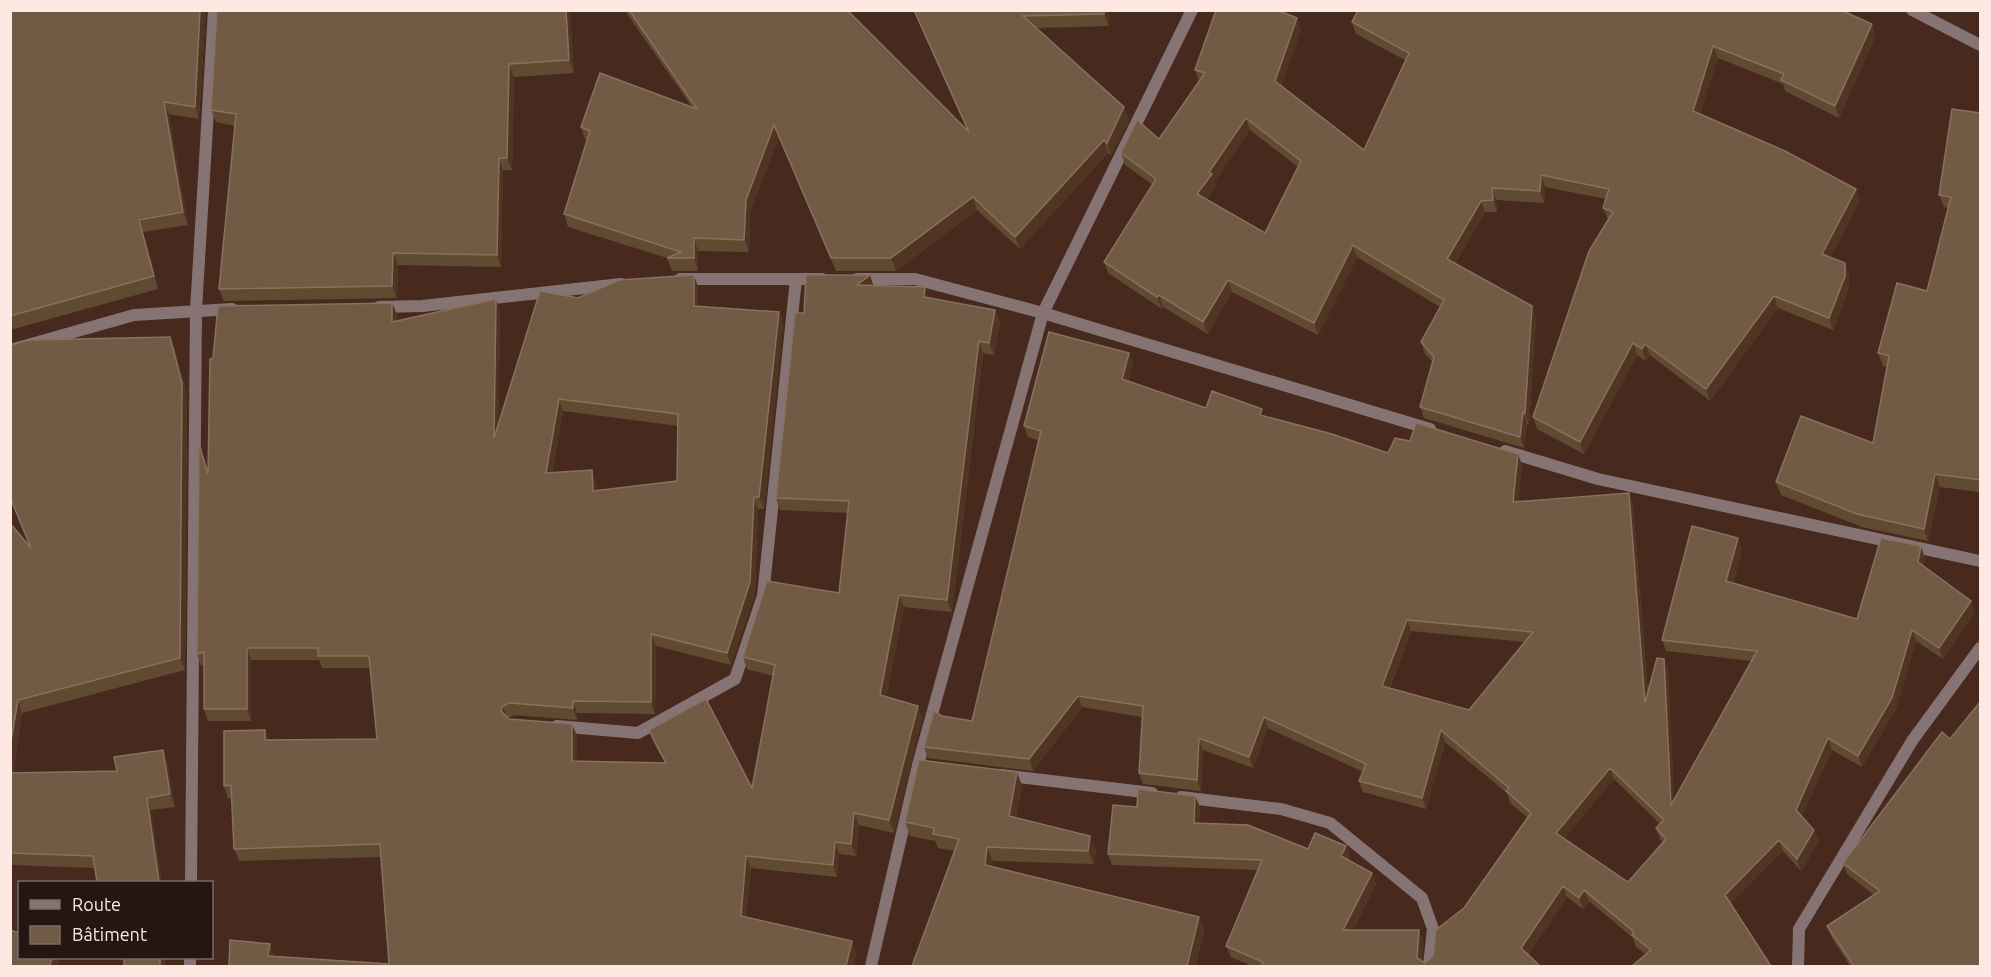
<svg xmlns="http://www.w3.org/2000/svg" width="1991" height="977" font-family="Ubuntu,sans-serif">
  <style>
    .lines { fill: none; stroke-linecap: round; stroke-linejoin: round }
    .lane { stroke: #867475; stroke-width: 12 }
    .street { stroke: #867475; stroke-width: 12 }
    .wall { fill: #614a32; fill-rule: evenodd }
    .shaded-wall { fill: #503622 }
    .building { fill: #725b45; stroke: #88715e; stroke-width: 1.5; fill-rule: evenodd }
  </style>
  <rect width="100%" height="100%" fill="#48291e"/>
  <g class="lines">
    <path class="lane" d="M557 726 638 733 735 679 763 596 796 279"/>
    <g class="street">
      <path d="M1912 10 1980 45"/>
      <path d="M680 279H822"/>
      <path d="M857 279H915L1043 313 1430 429"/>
      <path d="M379 307 422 306 621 284"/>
      <path d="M10 350 134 315 232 309"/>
      <path d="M1505 451 1598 479 1980 561"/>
      <path d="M1002 775 1152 793"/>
      <path d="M1181 797 1281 809 1330 823 1422 898 1433 929 1429 966"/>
      <path d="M191 882 196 310 214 10"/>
      <path d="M190 966V958"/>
      <path d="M871 966 918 765 1043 313 1192 10"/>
      <path d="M1798 966 1799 929 1912 741 1980 648"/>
    </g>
  </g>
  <g class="wall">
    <path d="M10 10H206L199 119 169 114 188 225 143 232 158 289 10 330Z"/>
    <path d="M217 10H847L967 130 913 10H1108L1109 26 1037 28 1124 107 1129 120 1111 155 1108 153 1020 249 977 210 896 271H836L779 137 750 212 749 252 698 251V271H672L667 258 568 227 564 214 587 140H585L581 127 692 107 625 11H570L574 73 514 77 512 170H503L501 267 398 265 397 298 224 301 219 289 235 126 216 122 211 110Z"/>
    <path d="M1352 22 1876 35 1839 118 1785 91 1783 84 1718 58 1700 114 1856 189 1860 201 1830 257 1849 274V288L1833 330 1778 308 1710 401 1650 355 1646 361 1637 355 1584 454 1537 429 1533 417 1608 220 1603 208 1606 199 1545 187 1544 203 1496 200 1497 212H1485L1455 264 1536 318 1529 425 1527 424 1524 448 1424 418 1420 407 1433 362 1425 354 1421 342 1440 307 1357 257 1318 335 1232 292 1208 334 1163 307 1162 309 1108 273 1104 262 1153 185 1125 165 1121 153 1159 139 1199 81 1195 70 1301 30 1281 86 1364 150 1405 60 1356 34ZM1250 130 1298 167 1265 233 1206 199 1216 186 1214 182Z"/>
    <path d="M1980 113V492L1940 487 1928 541 1862 527 1781 495 1776 482 1873 443 1887 367 1883 366 1878 353 1927 291 1948 208 1944 207 1939 195Z"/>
    <path d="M873 285 928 298 995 310 1000 322 994 355 983 353 952 612 904 607 886 697 922 718 894 833 859 825 856 856 839 854 837 877 751 868 746 917 856 953 853 966H229L274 956 389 964 381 857 239 861 234 849 232 798 228 799 224 786 265 730 268 740 377 739 370 668H322L319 660H251V721H208L204 709V665L201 666 197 654 199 444 208 472 213 358 392 303 397 315 396 321 500 311 498 423 578 298 698 287V307L779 312 783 324 764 509H758L755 594 731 665 656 646 655 714 577 713V720L514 715 508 718 509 719 577 736 576 761 665 763 653 742 649 730 752 788 773 676 747 669 743 657 839 593 848 513 780 510 776 498 804 313ZM563 411 678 426 677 481 597 490 596 482 552 473Z"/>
    <path d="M10 345 175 350 187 396 185 670 22 713 13 773 117 771 163 750 167 762 175 807 151 810 95 868 10 865V523L30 546 10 499Z"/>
    <path d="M1129 353 1133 364 1128 382 1206 408 1264 416 1388 453 1410 441 1518 454 1522 465 1518 502 1629 493 1633 504 1648 693 1664 659 1668 670 1674 800 1751 661 1666 651 1662 640 1742 549 1733 583 1857 619 1925 558 1923 566 1975 612 1943 659 1916 641 1896 709 1862 767 1832 750 1802 816 1814 830 1819 841 1801 871 1783 851 1646 954 1636 947 1633 938 1589 901 1583 909 1567 897 1528 955 1540 966H1252L1231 957 1226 946 1258 870 1112 865 1108 854 1137 807 1195 796 1200 807 1199 823 1308 849 1346 846 1350 857 1348 860 1372 873 1376 884 1353 930H1419L1423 941 1422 961 1425 963 1433 956 1464 908 1527 817 1510 803 1507 793 1445 742 1426 809 1363 792 1359 781 1363 772 1268 728 1253 768 1203 750 1201 791 1143 784 1139 773 1142 717 1082 707 1033 771 928 758 924 747 942 716 972 721 1038 440 1028 437 1024 426ZM1411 631 1525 642 1469 710 1390 688ZM1614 779 1660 824 1656 828 1660 839 1663 842 1628 882 1564 838Z"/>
    <path d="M1017 772 1022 786 1016 818 1096 850 1094 864 993 861 992 866 1199 917 1204 930 1196 966 955 851 938 848 935 841 910 836 905 822Z"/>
    <path d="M1843 863 1980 966H1850L1832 938 1827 926 1874 895 1847 874Z"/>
  </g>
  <g class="shaded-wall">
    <path d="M200 10H206L199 119 195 107Z"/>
    <path d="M566 10H570L574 73 569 60Z"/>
    <path d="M1104 10H1108L1109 26 1104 14Z"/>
    <path d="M1297 18 1301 30 1279 92 1275 81Z"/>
    <path d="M1872 24 1876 35 1839 118 1835 106Z"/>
    <path d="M1713 46 1718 58 1698 122 1693 111Z"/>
    <path d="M509 64 514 77 512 170 507 158Z"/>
    <path d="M164 102 169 114 188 225 183 212Z"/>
    <path d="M1124 107 1129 120 1111 155 1107 143Z"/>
    <path d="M1246 118 1250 130 1214 182 1216 186 1202 206 1197 194 1209 172Z"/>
    <path d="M774 125 779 137 750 212 749 252 744 240 746 200Z"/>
    <path d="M1104 140 1108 153 1020 249 1015 237Z"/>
    <path d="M499 158 503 170 501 267 497 255Z"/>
    <path d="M1541 175 1545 187 1544 203 1540 191Z"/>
    <path d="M1492 188 1496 200 1497 212 1493 200Z"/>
    <path d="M1856 189 1860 201 1826 266 1822 254Z"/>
    <path d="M973 197 977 210 896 271 891 258Z"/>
    <path d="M1481 201 1485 212 1451 271 1447 259Z"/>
    <path d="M139 220 143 232 158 289 154 276Z"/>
    <path d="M694 238 698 251V271L694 258Z"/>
    <path d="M1353 245 1357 257 1318 335 1314 323Z"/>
    <path d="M393 253 398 265 397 298 392 286Z"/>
    <path d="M1845 263 1849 274V288L1833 330 1829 318Z"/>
    <path d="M694 275 698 287V319L694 306Z"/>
    <path d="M870 275 874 287 857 285Z"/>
    <path d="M1228 280 1232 292 1208 334 1203 322Z"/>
    <path d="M925 287 929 300 924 297Z"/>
    <path d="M1159 295 1163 307 1162 309 1157 297Z"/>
    <path d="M1774 296 1778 308 1710 401 1706 389Z"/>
    <path d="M496 299 500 311 498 450 494 438Z"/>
    <path d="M392 303 397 315 396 334 392 322Z"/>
    <path d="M1532 306 1536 318 1529 425 1525 413Z"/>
    <path d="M995 310 1000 322 994 355 989 343Z"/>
    <path d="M779 312 783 324 764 509 759 497Z"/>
    <path d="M170 337 175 350 187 396 185 670 180 658Z"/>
    <path d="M979 341 983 353 952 612 947 600Z"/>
    <path d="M1633 343 1637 355 1584 454 1580 442Z"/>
    <path d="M1645 344 1650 355 1646 361 1642 349Z"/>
    <path d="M1129 353 1133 364 1126 390 1122 379Z"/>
    <path d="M559 399 563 411 550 485 546 473Z"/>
    <path d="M1523 412 1527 424 1524 448 1520 437Z"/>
    <path d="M1518 454 1522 465 1517 513 1513 502Z"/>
    <path d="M592 470 596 482 598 503 593 491Z"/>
    <path d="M1935 474 1940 487 1928 541 1924 529Z"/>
    <path d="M1629 493 1633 504 1649 714 1645 703Z"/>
    <path d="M754 497 758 509 755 594 731 665 727 653Z"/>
    <path d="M1738 538 1742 549 1730 592 1726 581Z"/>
    <path d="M1921 546 1925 558 1922 573 1918 562Z"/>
    <path d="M899 595 904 607 884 707 880 695Z"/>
    <path d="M1971 601 1975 612 1943 659 1939 648Z"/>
    <path d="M1407 620 1411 631 1386 697 1382 686Z"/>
    <path d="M1912 630 1916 641 1896 709 1862 767 1858 756Z"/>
    <path d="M651 634 656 646 655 714 651 702Z"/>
    <path d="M247 648 251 660V721L247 709Z"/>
    <path d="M1664 659 1668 670 1675 817 1671 805Z"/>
    <path d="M1078 696 1082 707 1033 771 1029 759Z"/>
    <path d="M18 700 22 713 11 786 10 747Z"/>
    <path d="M573 701 577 713V720L573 708Z"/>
    <path d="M503 706 508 718 501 711Z"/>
    <path d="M918 706 922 718 894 833 889 820Z"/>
    <path d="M1264 717 1268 728 1253 768 1249 757Z"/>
    <path d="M572 724 577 736 576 773 572 761Z"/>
    <path d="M265 730 269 742 265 740Z"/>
    <path d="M1441 730 1445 742 1426 809 1422 798Z"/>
    <path d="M1199 738 1203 750 1201 791 1197 780Z"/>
    <path d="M1828 738 1832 750 1800 821 1796 810Z"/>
    <path d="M163 750 167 762 175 807 170 794Z"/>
    <path d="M1610 768 1614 779 1560 844 1556 833Z"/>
    <path d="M1017 772 1022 786 1014 830 1009 816Z"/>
    <path d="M1195 796 1200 807 1198 834 1194 823Z"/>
    <path d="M147 798 151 810 162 882H159Z"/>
    <path d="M854 813 859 825 856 856 851 844Z"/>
    <path d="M1814 830 1819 841 1801 871 1797 859Z"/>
    <path d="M1090 836 1096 850 1094 864 1088 851Z"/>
    <path d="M1779 840 1783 851 1729 906 1725 895Z"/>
    <path d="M835 842 839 854 837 877 833 865Z"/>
    <path d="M1346 846 1350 857 1345 868 1341 856Z"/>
    <path d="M987 847 993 861 990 878 985 865Z"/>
    <path d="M746 856 751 868 745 928 741 916Z"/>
    <path d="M1372 873 1376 884 1347 941 1343 930Z"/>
    <path d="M1563 886 1567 897 1525 959 1521 948Z"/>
    <path d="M1584 890 1589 901 1583 909 1579 898Z"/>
    <path d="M1199 917 1204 930 1196 966H1187Z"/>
    <path d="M1419 930 1423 941 1421 966 1417 958Z"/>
    <path d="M852 941 856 953 853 966H846Z"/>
    <path d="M270 944 274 956H268Z"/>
    <path d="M52 957H60L58 966H50Z"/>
    <rect x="160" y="957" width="5" height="9"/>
  </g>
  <g class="building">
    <path d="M10 10H200L195 107 164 102 183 212 139 220 154 276 10 316Z"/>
    <path d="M217 10H566L569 60 509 64 507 158H499L497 255 393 253 392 286 219 289 236 114 211 110Z"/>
    <path d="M629 10H847L969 132 914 10H1104V14L1023 16 1124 107 1107 143 1104 140 1015 237 973 197 891 258H831L774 125 746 200 744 240 694 238V258H667L681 252 564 214 590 131 581 127 600 73 697 109Z"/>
    <path d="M1216 10H1277L1297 18 1275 81 1364 150 1409 53 1352 22 1358 10H1841L1872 24 1835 106 1781 80 1784 74 1713 46 1693 111 1785 151 1856 189 1822 254 1845 263V276L1829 318 1774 296 1706 389 1645 344 1642 349 1633 343 1580 442 1533 417 1589 251 1613 212 1603 208 1609 189 1541 175 1540 191 1492 188 1493 200 1481 201 1447 259 1532 306 1525 413 1523 412 1520 437 1420 407 1434 357 1421 342 1444 300 1353 245 1314 323 1228 280 1203 322 1159 295 1157 297 1104 262 1156 179 1121 153 1137 120 1159 139 1205 73 1195 70ZM1246 118 1301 161 1265 233 1197 194 1212 174 1209 172Z"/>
    <path d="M1952 109 1980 113V480L1935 474 1924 529 1857 514 1776 482 1801 416 1873 443 1889 356 1878 353 1897 283 1927 291 1951 197 1939 195Z"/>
    <path d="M694 275V306L779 312 759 497H754L750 582 727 653 651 634V702L573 701V708L510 703 503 706 501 711 509 719 572 724V761L666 763 649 730 706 699 752 788 775 665 743 657 767 581 839 593 849 501 776 498 795 313H804L806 275H870L857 285 925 287 924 297 995 310 989 343 979 341 947 600 899 595 880 695 918 706 889 820 854 813 851 844 835 842 833 865 746 856 741 916 852 941 846 966H229L230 940 270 944 268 956 389 964 380 844 234 849 231 785 224 786V731L265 730V740L377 739 369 656H318V648H247V709H204V652L197 654 199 444 208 474 210 359 213 358 218 306 392 303V322L496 299 494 438 540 291 578 298 619 280ZM559 399 678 414 677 481 593 491 592 470 546 473Z"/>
    <path d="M1049 332 1129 353 1122 379 1206 408 1212 391 1262 409 1260 415 1332 434 1388 453 1395 438 1410 441 1416 423 1518 454 1513 502 1629 493 1645 703 1657 658 1664 659 1671 805 1757 651 1662 640 1692 526 1738 538 1726 581 1857 619 1881 538 1921 546 1918 562 1971 601 1939 648 1912 630 1892 698 1858 756 1828 738 1796 810 1814 830 1797 859 1779 840 1725 895 1771 966H1632L1651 950 1632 935 1634 932 1584 890 1579 898 1563 886 1521 948 1540 966H1261L1263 962 1226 946 1262 860 1108 854 1113 805 1137 807 1138 789 1195 796 1194 823 1248 825 1308 849 1315 833 1346 846 1341 856 1372 873 1343 930H1419L1417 958 1425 963 1433 956 1436 930 1464 908 1531 813 1506 791 1509 788 1441 730 1422 798 1359 781 1366 764 1264 717 1249 757 1199 738 1197 780 1139 773 1143 706 1078 696 1029 759 924 747 934 711 942 716 972 721 1041 431 1024 426ZM1407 620 1533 632 1469 710 1382 686ZM1610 768 1664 820 1656 828 1666 839 1628 882 1556 833Z"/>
    <path d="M170 337 182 383 180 658 18 700 10 747V523L31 548 10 497V345L29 340Z"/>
    <path d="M1980 702V966H1854L1827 926 1880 891 1843 863 1942 732 1950 739Z"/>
    <path d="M163 750 170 794 147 798 159 882H97L93 856 10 853V773L117 771 114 757Z"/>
    <path d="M919 760 1017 772 1009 816 1090 836 1088 851 987 847 985 865 1199 917 1187 966H912L959 839 933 834 934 828 905 822Z"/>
    <path d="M10 930 20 933V957H52L50 966H10Z"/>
    <rect x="124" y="957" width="36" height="9"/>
  </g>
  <rect width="1991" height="977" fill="none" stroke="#fee9e2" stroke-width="24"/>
  <rect x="18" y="881" width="195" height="78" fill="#241611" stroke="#7b6a65" stroke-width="1.5"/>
  <rect x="30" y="900" width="30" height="9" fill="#867475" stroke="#7b6a65" stroke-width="1.5"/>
  <text x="72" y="911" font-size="18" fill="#fee9e2">Route</text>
  <rect x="30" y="926" width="30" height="18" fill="#725b45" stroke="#7b6a65" stroke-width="1.5"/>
  <text x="72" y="941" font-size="18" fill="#fee9e2">Bâtiment</text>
</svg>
